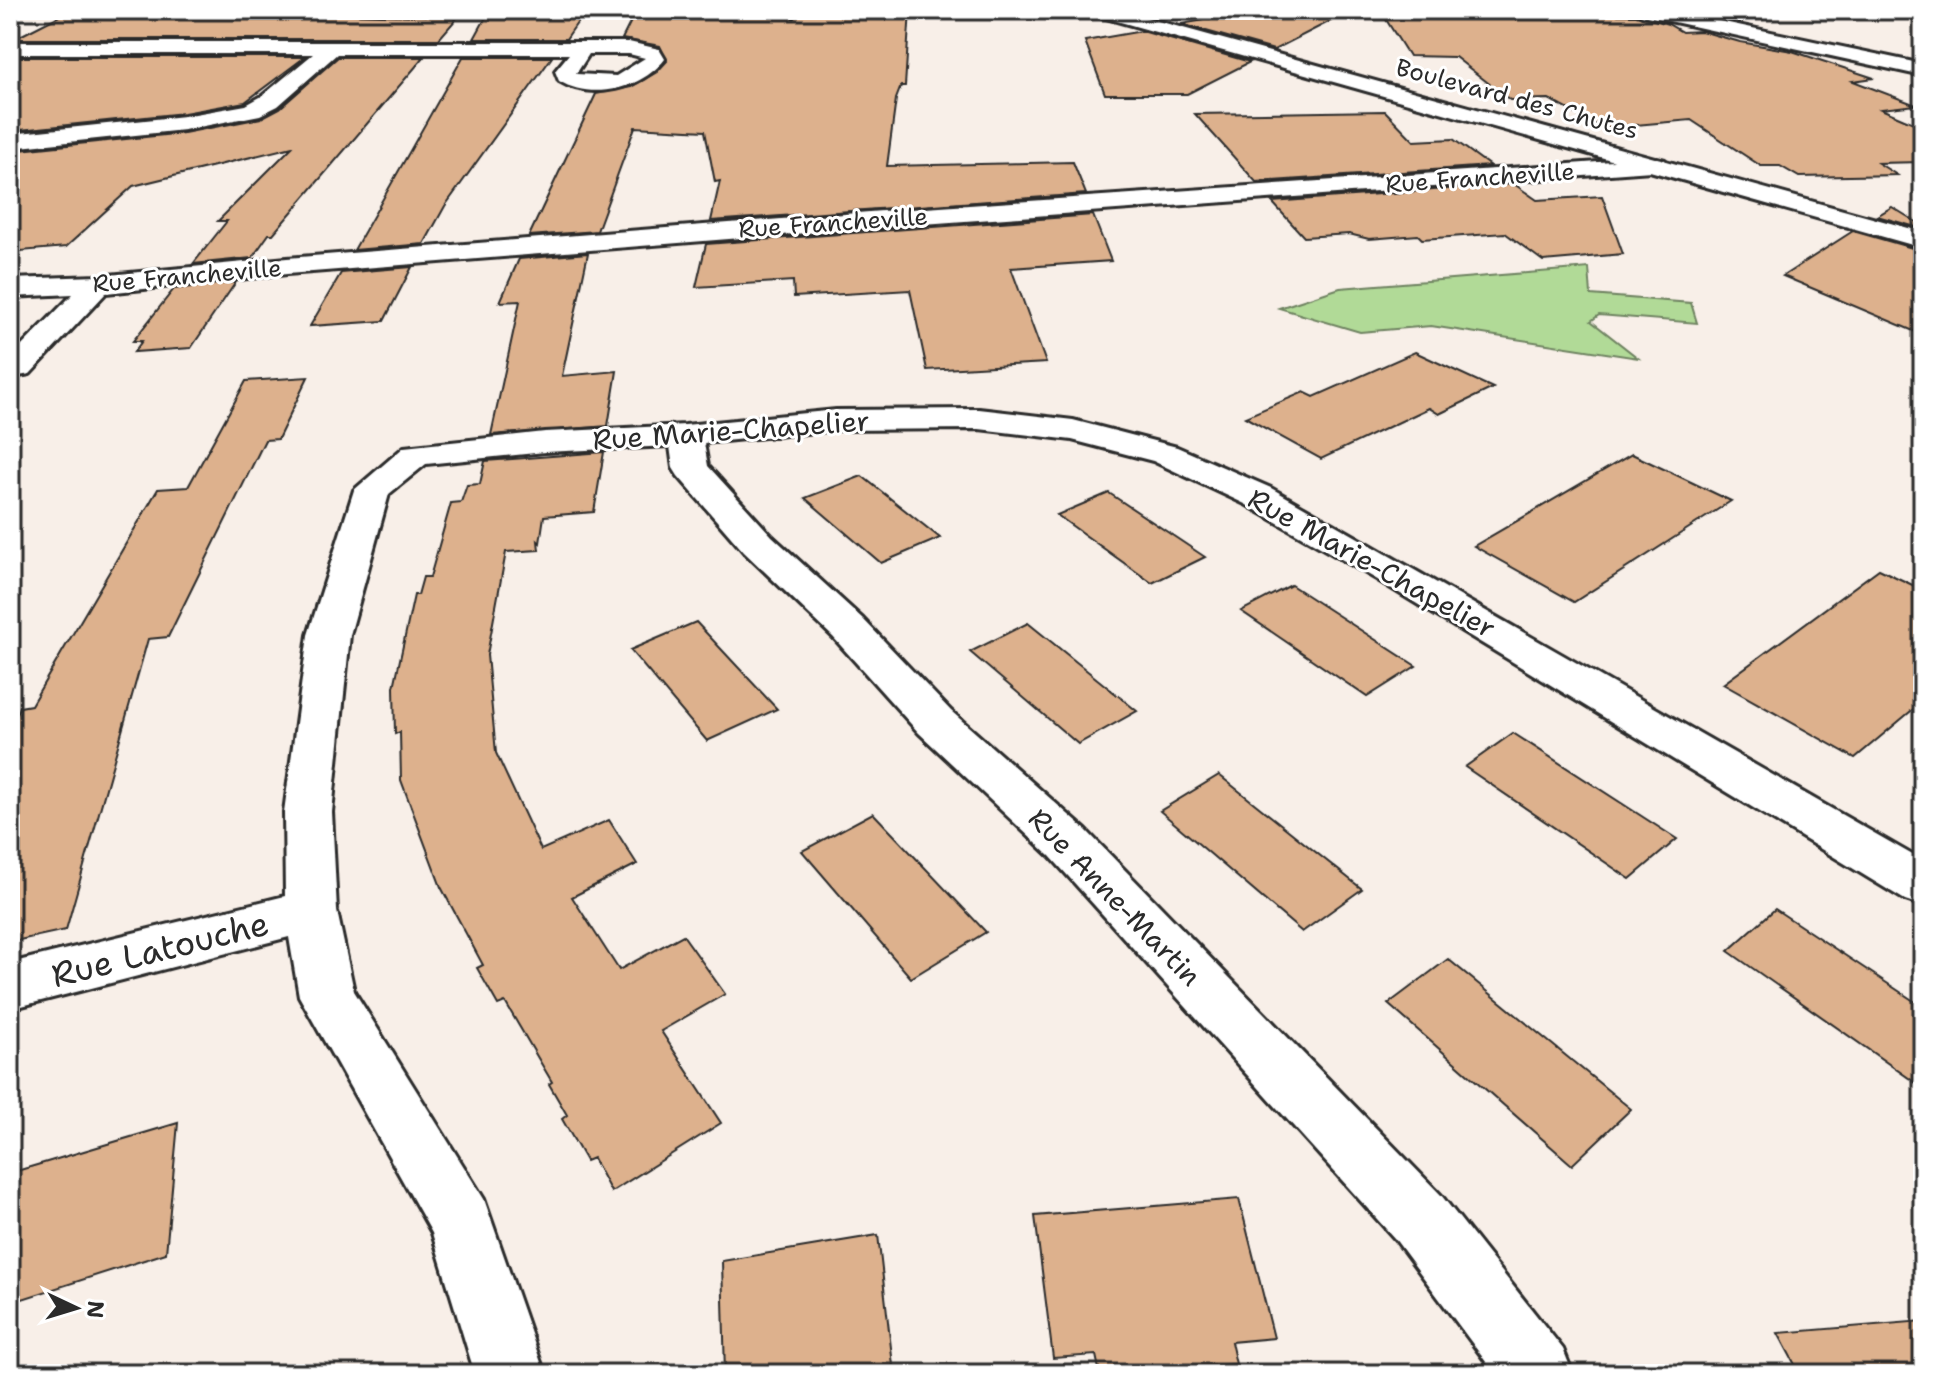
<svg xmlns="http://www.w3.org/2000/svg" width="1933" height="1384" font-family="'Shantell Sans',sans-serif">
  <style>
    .green { fill: #b1da97; stroke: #6e8261; stroke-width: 2 }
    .building { fill: #ddb18d; stroke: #2b2b2b; stroke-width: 2 }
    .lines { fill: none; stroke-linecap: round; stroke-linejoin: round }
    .minor-casing { stroke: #2b2b2b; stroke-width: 6 }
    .tertiary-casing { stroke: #2b2b2b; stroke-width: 6 }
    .secondary-casing { stroke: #2b2b2b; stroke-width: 6 }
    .minor { fill: #fff; fill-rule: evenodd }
    .tertiary { fill: #fff; fill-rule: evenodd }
    .secondary { fill: #fff; fill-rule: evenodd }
    .labels { text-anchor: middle; stroke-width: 6; stroke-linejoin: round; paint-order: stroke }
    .far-street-label { font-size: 24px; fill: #2b2b2b; stroke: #fff }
    .street-label { font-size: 28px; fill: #2b2b2b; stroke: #fff }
    .near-street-label { font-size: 34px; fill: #2b2b2b; stroke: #fff }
  </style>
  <rect width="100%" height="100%" fill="#f8efe8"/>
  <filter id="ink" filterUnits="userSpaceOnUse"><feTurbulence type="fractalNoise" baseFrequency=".0125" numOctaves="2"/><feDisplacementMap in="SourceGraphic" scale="16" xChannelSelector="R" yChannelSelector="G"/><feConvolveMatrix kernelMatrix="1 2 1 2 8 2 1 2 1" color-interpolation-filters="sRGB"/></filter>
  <g filter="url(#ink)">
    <path class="green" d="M1589 268 1591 295 1691 303 1697 323 1599 315 1591 321 1638 358 1431 326 1360 332 1279 308 1340 288Z"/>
    <g class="building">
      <path d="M586 10 566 39H474L486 17H532Z"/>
      <path d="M685 10H781L794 19 805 10H910L905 86H901L896 99 887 166 1073 162 1086 194 711 221 720 181 715 182 705 131 635 127 597 231 529 236 596 94 631 87 657 72 667 61 660 46 622 39 634 15 682 14Z"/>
      <path d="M1234 10H1352L1274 50 1181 24 1234 15Z"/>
      <path d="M1380 10H1589L1595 15H1636L1668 24 1682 32 1701 31 1740 42 1792 51 1874 78 1853 81 1916 105 1881 109 1923 127V162L1878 163 1897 175 1799 177 1780 166H1761L1691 120 1602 128 1549 99 1510 100 1455 57 1409 56Z"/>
      <path d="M67 12H268L458 17 439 39H14Z"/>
      <path d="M1142 31 1250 62 1187 94H1105L1085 41Z"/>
      <path d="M10 57H305L245 102 184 113 10 131Z"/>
      <path d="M338 57H424L273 234H269L252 258 193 264 227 221H218L292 147 133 186 66 247 10 252V151L184 133 261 118 280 108Z"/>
      <path d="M463 57H552L445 206 424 244 354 250Z"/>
      <path d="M1385 111 1414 141 1453 139 1490 166 1256 182 1195 114Z"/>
      <path d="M1514 184 1537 200 1602 196 1623 254 1543 261 1505 233 1422 239 1418 235 1369 239 1349 234 1304 237 1272 202Z"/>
      <path d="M1892 207 1923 226V229L1877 216Z"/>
      <path d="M1093 215 1111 261 1011 268 1046 363 927 370 910 290 794 297 793 281 696 287 706 244Z"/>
      <path d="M1853 231 1923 251V335L1783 276Z"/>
      <path d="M588 253 562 376 617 371 608 426 491 435 520 301 500 302 519 259Z"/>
      <path d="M412 267 384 321 310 326 341 273Z"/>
      <path d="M236 282 191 348 134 352 142 341H133L174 289Z"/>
      <path d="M1415 352 1493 388 1439 414 1429 408 1321 459 1245 417 1304 392 1314 397Z"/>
      <path d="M308 377 278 439 265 440 168 637 148 639 66 930 10 942V733L20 707 31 705 158 489 188 487 246 381Z"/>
      <path d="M604 452 594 512 544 516 540 543 538 541 539 550 506 552 487 655 496 753 541 850 609 820 637 864 572 897 619 970 683 935 725 994 661 1031 721 1123 611 1192 593 1158 586 1161 562 1119 567 1115 549 1084 552 1082 505 1002 498 1005 477 968 483 965 441 887 401 780 400 732 395 734 394 687 414 595H418L423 577H430L451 503 461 502 467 485 480 484 485 461Z"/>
      <path d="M1632 454 1731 501 1574 602 1474 546Z"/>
      <path d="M862 476 940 538 881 563 805 498Z"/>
      <path d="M1109 493 1205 557 1152 583 1057 515Z"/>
      <path d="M1879 569 1923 590V701L1855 758 1723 684Z"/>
      <path d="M1291 585 1416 666 1367 697 1241 611Z"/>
      <path d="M696 622 777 709 707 741 630 650Z"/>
      <path d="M1028 623 1137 711 1078 744 970 652Z"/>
      <path d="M1513 733 1677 839 1630 879 1465 767Z"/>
      <path d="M1219 775 1362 889 1302 932 1160 811Z"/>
      <path d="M873 813 986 932 911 978 802 851Z"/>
      <path d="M1775 909 1923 1007V1088L1728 951Z"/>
      <path d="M1448 959 1631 1109 1572 1165 1388 1004Z"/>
      <path d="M178 1123 166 1253 10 1303V1173Z"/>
      <path d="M1239 1199 1274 1338 1231 1342 1236 1364 1100 1374 1096 1355 1053 1358 1035 1216Z"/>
      <path d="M878 1235 894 1374H725L722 1261Z"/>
      <path d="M1923 1321V1374H1800L1778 1333Z"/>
    </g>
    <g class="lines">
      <defs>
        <g id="minor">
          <path d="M784 10H802V11L793 16Z"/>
          <path d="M10 42H629L659 49 665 59C642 89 592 101 559 81L555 71 569 54H337L278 106 260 115 184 130 10 148V134L184 116 246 105 262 96 313 54H10ZM589 54H629L645 58 616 76 576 74Z"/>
          <path d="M1657 158 1665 160 1669 165 1665 170 882 227 287 274 106 293 30 374 19 376 10 374V358L73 294 10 297V279L98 276 287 258 882 211Z"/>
          <path d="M979 409 1073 420 1177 447 1271 488 1923 861V906L1905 900 1376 579 1245 504 1153 461 1072 440 979 429 836 430 704 443 708 466 772 536 863 619 951 711 1086 830 1441 1195 1563 1349 1573 1374H1495L1395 1239 1050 856 919 733 833 637 744 552 678 476 673 468 670 446 545 452 426 464 389 494 350 635 332 812 337 911 354 991 484 1199 545 1374H475L432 1233 299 996 289 937 10 1009V963L285 896 284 812 308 635 354 490 404 447 545 432 685 425 836 410Z"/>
        </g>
        <path id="tertiary" d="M1089 10H1118L1923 232V248L1092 14Z"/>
        <path id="secondary" d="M1633 10H1667L1923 64V76L1642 15Z"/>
      </defs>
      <use href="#minor" class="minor-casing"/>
      <use href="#tertiary" class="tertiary-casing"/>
      <use href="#secondary" class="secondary-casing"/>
      <use href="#minor" class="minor"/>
      <use href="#tertiary" class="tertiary"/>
      <use href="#secondary" class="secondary"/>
    </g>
  </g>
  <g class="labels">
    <g class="far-street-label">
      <text transform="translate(1517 99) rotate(15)" y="8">Boulevard des Chutes</text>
      <text transform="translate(1480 178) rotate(-4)" y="8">Rue Francheville</text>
      <text transform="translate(833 223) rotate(-4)" y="8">Rue Francheville</text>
      <text transform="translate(187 276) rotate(-5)" y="8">Rue Francheville</text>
    </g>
    <g class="street-label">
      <text transform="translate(731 430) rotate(-4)" y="10">Rue Marie-Chapelier</text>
      <text transform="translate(1372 563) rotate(29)" y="10">Rue Marie-Chapelier</text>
      <text transform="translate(1115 897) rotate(46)" y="10">Rue Anne-Martin</text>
    </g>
    <g class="near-street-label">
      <text transform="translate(160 949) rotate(-14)" y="12">Rue Latouche</text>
    </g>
  </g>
  <rect width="1933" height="1384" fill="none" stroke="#fff" stroke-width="40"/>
  <rect x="20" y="20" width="1893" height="1344" fill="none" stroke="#2b2b2b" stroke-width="3" filter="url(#ink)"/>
  <g transform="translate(76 1308) rotate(94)" stroke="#ffffff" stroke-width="6" paint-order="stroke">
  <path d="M0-6L14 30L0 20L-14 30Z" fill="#2b2b2b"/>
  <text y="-12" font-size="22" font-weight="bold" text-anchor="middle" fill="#2b2b2b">N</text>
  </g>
</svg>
